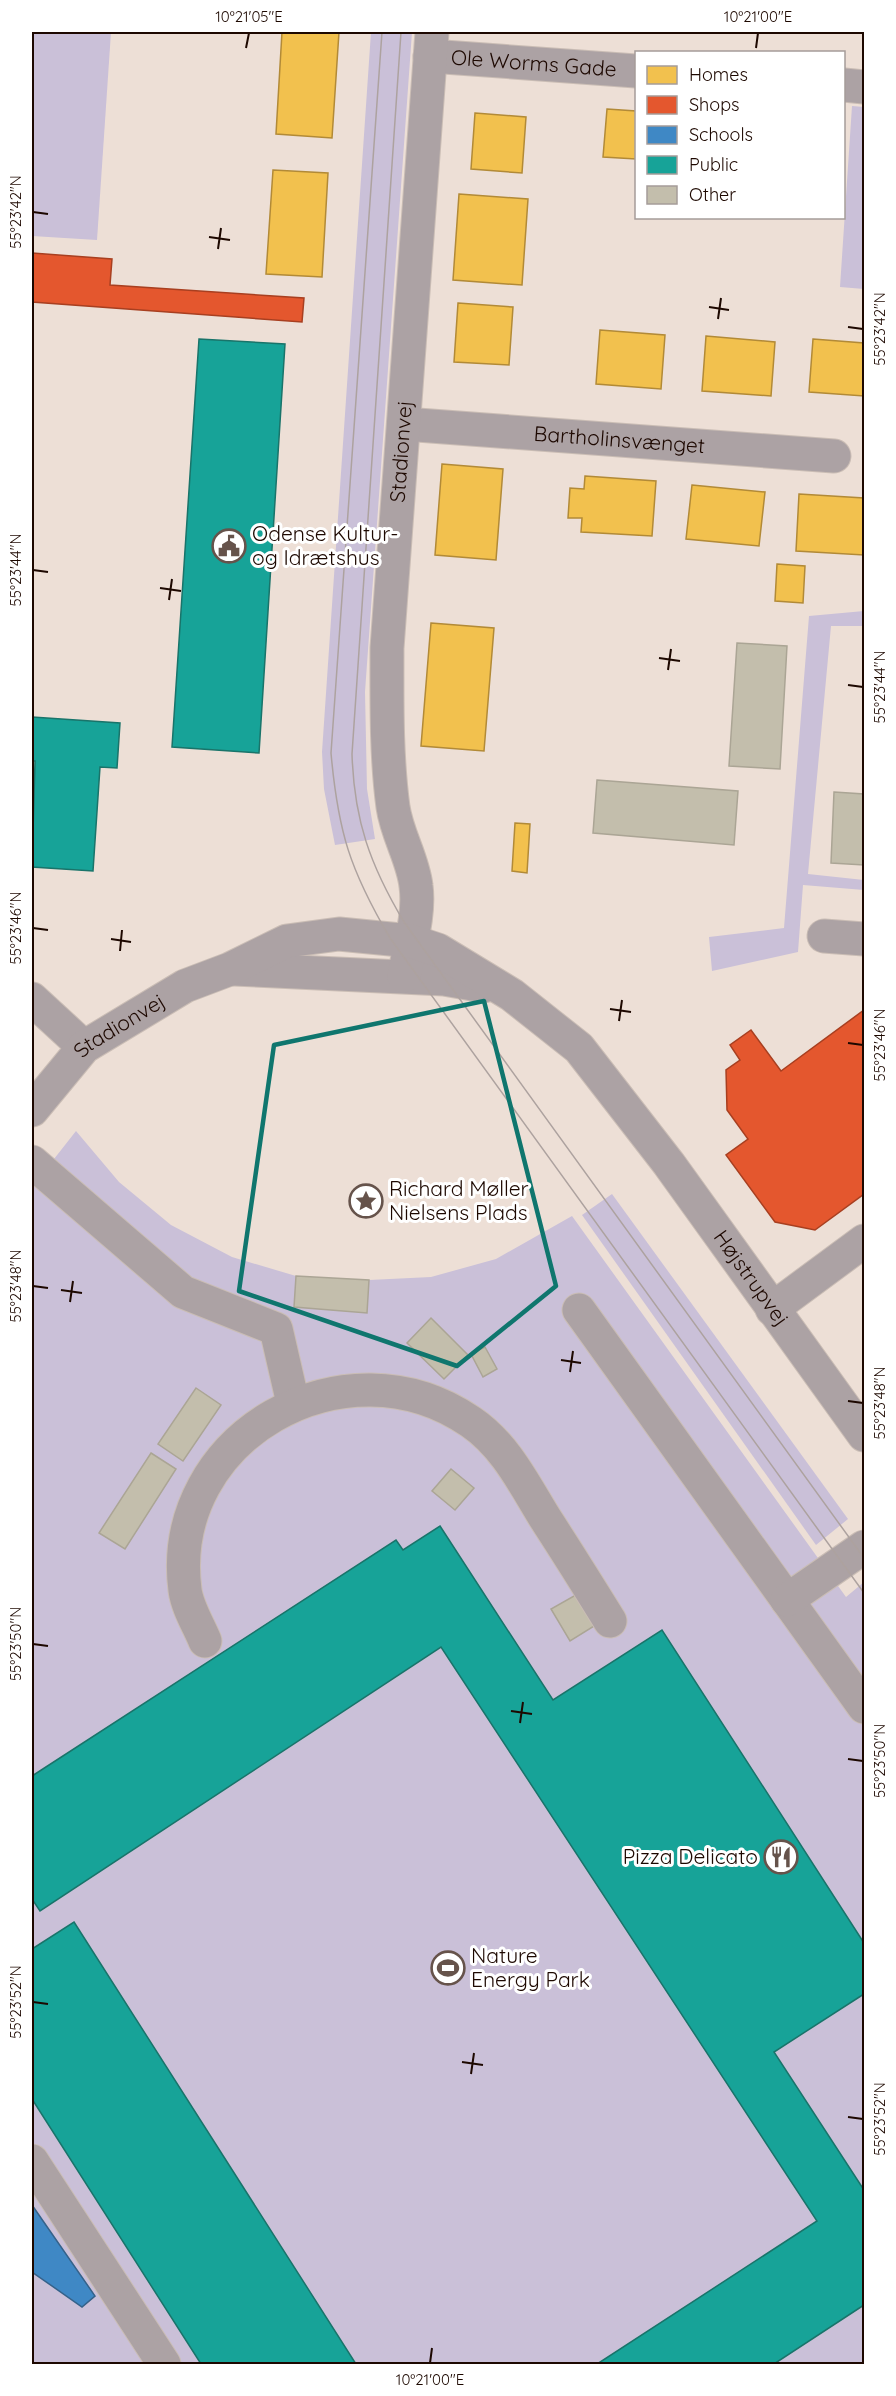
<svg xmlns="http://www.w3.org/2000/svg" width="896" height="2396" font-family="Quicksand,sans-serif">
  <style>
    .green { fill: #cac0d8 }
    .homes { fill: #f2c14e; stroke: #b28a37; stroke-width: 1.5 }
    .shops { fill: #e4572e; stroke: #a83f20; stroke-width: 1.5 }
    .schools { fill: #3f88c5; stroke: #35628a; stroke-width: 1.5 }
    .public { fill: #17a398; stroke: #19746a; stroke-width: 1.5 }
    .building { fill: #c3beac; stroke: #aba595; stroke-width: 1.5 }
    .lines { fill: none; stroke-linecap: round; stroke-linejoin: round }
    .minor-casing { stroke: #cabdb5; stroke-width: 35 }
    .minor { stroke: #aca2a4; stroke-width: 33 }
    .tram { stroke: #ada29f; stroke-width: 1.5 }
    .marked { fill: none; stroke: #0f766e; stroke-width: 4.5; stroke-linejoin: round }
    .ticks { fill: none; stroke: #1d0800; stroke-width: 2 }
    .labels { text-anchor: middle; stroke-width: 6; stroke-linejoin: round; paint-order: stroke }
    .street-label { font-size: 21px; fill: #1d0800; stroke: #fff }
    .poi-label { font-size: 21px; fill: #1d0800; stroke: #fff; text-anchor: start }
    .neatline { fill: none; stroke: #1d0800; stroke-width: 2 }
    .ticks-label { font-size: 15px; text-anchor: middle; fill: #1d0800 }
  </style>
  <rect width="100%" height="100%" fill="#eddfd6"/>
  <g class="green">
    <path d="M32 32H111L97 240 32 236Z"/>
    <path d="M371 32H412L365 692 367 789 375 839 335 845 324 789 322 752Z"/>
    <path d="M852 106 864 107 862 270H864V289L840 287Z"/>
    <path d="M864 611V626H831L808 874 864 880V890L803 885 798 952 712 971 709 937 784 928 809 616Z"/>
    <path d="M76 1131 119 1182 171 1225 232 1257 296 1276 369 1280 431 1277 496 1259 572 1216 846 1597 864 1582V2364H32V1187Z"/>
    <path d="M612 1194 848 1519 816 1545 582 1215Z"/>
  </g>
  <g class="homes">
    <path d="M282 32H339L332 138 276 134Z"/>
    <path d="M607 109 636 111V159L603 157Z"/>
    <path d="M475 113 526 117 522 173 471 169Z"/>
    <path d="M273 170 328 173 322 277 266 274Z"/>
    <path d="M459 194 528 199 522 285 453 280Z"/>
    <path d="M458 303 513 307 509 365 454 362Z"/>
    <path d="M600 330 665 335 661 389 596 384Z"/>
    <path d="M706 336 775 342 771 396 702 391Z"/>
    <path d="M813 339 864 343V396L809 392Z"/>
    <path d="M442 464 503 469 496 560 435 555Z"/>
    <path d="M585 476 656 481 652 536 581 532 582 518H568L570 488 584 489Z"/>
    <path d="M692 485 765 492 759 546 686 539Z"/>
    <path d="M799 494 864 498V555L796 551Z"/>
    <path d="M777 564 805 566 803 603 775 601Z"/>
    <path d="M431 623 494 628 484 751 421 746Z"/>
    <path d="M515 823 530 824 527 873 512 871Z"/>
  </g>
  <g class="shops">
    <path d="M32 253 112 259 110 285 304 298 302 322 32 302Z"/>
    <path d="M864 1010V1194L815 1230 775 1222 726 1155 748 1139 727 1110 726 1070 740 1060 730 1045 751 1030 781 1071Z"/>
  </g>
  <path class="schools" d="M32 2205 95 2296 82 2307 32 2272Z"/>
  <g class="public">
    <path d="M199 339 285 344 259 753 172 747Z"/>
    <path d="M32 717 120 723 117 768 100 767 93 871 32 867 35 761H32Z"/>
    <path d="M440 1526 553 1700 662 1630 864 1943V1994L774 2052 864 2190V2305L774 2364H597L817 2221 441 1647 40 1911 32 1899V1776L396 1540 403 1550Z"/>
    <path d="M74 1922 356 2364H201L32 2099V1949Z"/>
  </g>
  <g class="building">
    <path d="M737 643 787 646 780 769 729 766Z"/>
    <path d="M597 780 738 791 734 845 593 833Z"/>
    <path d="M834 792 864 794V865L831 863Z"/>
    <path d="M296 1276 369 1280 367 1313 294 1307Z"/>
    <path d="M431 1318 468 1355 444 1379 407 1343Z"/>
    <path d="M485 1347 497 1369 483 1377 471 1354Z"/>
    <path d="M196 1388 221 1405 183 1461 158 1444Z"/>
    <path d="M151 1453 176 1469 125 1549 99 1533Z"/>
    <path d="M451 1469 474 1488 455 1510 432 1491Z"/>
    <path d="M581 1592 599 1623 570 1641 551 1609Z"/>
  </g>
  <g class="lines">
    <defs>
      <g id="minor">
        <path id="s1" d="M430 56 636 71"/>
        <path d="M844 85 864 87"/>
        <path id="s2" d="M404 424 834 456"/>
        <path d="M824 936 864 939"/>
        <path d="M234 969 444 979 484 986"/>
        <path id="s3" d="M404 976C409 948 420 915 416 886 413 859 397 835 393 807 386 755 387 701 387 648L432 32"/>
        <path d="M32 999 84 1047"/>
        <path id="s4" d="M32 1110 84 1047 185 986 230 969 287 941 339 934 411 941 438 950 512 995 579 1048 669 1164 864 1435"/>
        <path d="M32 1162 183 1292 276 1329 293 1403"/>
        <path d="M772 1309 864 1241"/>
        <path d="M579 1310 864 1707"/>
        <path d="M787 1600 864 1547"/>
        <path d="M205 1641C199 1626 187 1607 185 1590 165 1436 346 1335 471 1422 505 1445 524 1484 545 1518 567 1552 589 1587 610 1621"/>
        <path d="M32 2161 164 2364"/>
      </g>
    </defs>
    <use href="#minor" class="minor-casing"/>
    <use href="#minor" class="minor"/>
    <g class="tram">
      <path d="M382 32 331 753C338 832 350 870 390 938L864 1593"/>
      <path d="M401 32 352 754C354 820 370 865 404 922L864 1558"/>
    </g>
  </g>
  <path class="marked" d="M484 1001 556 1286 457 1366 239 1291 274 1045Z"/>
  <path class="ticks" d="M246 48 249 33M756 48 758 33M33 212 48 214M209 237 230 240M218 249 221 228M709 307 729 310M718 319 721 298M848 327 863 329M33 570 48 572M160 588 181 591M169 600 172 579M659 658 680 661M668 670 671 649M848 685 863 687M33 928 48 930M111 939 131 942M120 951 122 930M610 1009 631 1012M619 1021 622 1000M848 1043 863 1045M33 1286 48 1288M61 1290 82 1293M70 1302 73 1281M561 1360 581 1363M570 1372 573 1351M848 1401 863 1403M33 1644 48 1646M511 1711 532 1714M520 1723 523 1702M848 1759 863 1761M33 2002 48 2004M462 2062 483 2065M471 2074 474 2053M848 2117 863 2119M430 2363 432 2348"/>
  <defs>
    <symbol id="civic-ring" viewBox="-11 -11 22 22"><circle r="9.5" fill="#fff" stroke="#66534b" stroke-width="1.5"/><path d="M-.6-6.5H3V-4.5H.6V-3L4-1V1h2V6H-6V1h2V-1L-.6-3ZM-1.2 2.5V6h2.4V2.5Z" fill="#66534b"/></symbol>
    <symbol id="sight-ring" viewBox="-11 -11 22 22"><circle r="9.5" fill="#fff" stroke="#66534b" stroke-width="1.5"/><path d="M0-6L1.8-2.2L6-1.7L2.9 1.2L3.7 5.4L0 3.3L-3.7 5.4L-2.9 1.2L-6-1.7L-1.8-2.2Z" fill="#66534b"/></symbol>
    <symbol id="restaurant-ring" viewBox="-11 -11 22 22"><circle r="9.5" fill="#fff" stroke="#66534b" stroke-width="1.5"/><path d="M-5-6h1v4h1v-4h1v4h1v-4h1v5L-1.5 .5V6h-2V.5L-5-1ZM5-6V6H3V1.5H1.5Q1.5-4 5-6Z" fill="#66534b"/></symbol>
    <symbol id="stadium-ring" viewBox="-11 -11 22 22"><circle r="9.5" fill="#fff" stroke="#66534b" stroke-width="1.5"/><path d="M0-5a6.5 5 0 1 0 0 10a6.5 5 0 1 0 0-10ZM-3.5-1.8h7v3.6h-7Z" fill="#66534b"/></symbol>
  </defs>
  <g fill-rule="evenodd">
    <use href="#civic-ring" x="210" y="527" width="38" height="38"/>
    <use href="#sight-ring" x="347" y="1182" width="38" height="38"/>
    <use href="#restaurant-ring" x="762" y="1838" width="38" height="38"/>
    <use href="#stadium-ring" x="429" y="1949" width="38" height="38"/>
  </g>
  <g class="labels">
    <g class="street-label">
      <text dy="7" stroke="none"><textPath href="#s1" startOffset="104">Ole Worms Gade</textPath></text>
      <text dy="7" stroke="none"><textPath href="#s2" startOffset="216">Bartholinsvænget</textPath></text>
      <text dy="7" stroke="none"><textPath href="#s3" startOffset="530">Stadionvej</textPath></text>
      <text dy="7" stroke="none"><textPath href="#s4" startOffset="123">Stadionvej</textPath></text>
      <text dy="7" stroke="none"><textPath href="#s4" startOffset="924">Højstrupvej</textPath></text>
    </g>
    <g class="poi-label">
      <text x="252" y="541">Odense Kultur-<tspan x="252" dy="24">og Idrætshus</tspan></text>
      <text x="389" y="1196">Richard Møller<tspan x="389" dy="24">Nielsens Plads</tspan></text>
      <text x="758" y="1864" text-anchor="end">Pizza Delicato</text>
      <text x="471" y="1963">Nature<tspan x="471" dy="24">Energy Park</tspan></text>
    </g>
  </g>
  <rect width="896" height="2396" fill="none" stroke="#ffffff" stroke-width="66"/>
  <rect x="635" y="51" width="210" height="168" fill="#ffffff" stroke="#a59c99" stroke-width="1.5"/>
  <rect x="647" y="66" width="30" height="18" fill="#f2c14e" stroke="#a59c99" stroke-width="1.5"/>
  <text x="689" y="81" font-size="18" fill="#1d0800">Homes</text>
  <rect x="647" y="96" width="30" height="18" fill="#e4572e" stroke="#a59c99" stroke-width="1.5"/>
  <text x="689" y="111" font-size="18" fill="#1d0800">Shops</text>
  <rect x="647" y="126" width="30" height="18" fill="#3f88c5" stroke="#a59c99" stroke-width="1.5"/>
  <text x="689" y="141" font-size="18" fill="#1d0800">Schools</text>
  <rect x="647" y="156" width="30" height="18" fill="#17a398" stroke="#a59c99" stroke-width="1.5"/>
  <text x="689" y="171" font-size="18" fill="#1d0800">Public</text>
  <rect x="647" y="186" width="30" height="18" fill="#c3beac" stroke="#a59c99" stroke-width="1.5"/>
  <text x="689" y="201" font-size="18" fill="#1d0800">Other</text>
  <rect x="33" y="33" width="830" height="2330" class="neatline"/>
  <g class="ticks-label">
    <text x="249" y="22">10°21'05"E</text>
    <text x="758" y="22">10°21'00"E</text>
    <text transform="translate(16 212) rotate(-90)" y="5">55°23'42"N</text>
    <text transform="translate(880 329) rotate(-90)" y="5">55°23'42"N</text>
    <text transform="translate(16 570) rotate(-90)" y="5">55°23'44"N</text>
    <text transform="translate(880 687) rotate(-90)" y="5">55°23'44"N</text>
    <text transform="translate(16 928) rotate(-90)" y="5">55°23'46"N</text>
    <text transform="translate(880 1045) rotate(-90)" y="5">55°23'46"N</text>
    <text transform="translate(16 1286) rotate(-90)" y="5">55°23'48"N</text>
    <text transform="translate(880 1403) rotate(-90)" y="5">55°23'48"N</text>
    <text transform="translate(16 1644) rotate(-90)" y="5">55°23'50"N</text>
    <text transform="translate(880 1761) rotate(-90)" y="5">55°23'50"N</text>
    <text transform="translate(16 2002) rotate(-90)" y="5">55°23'52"N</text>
    <text transform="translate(880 2119) rotate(-90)" y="5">55°23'52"N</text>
    <text x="430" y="2385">10°21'00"E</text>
  </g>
</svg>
